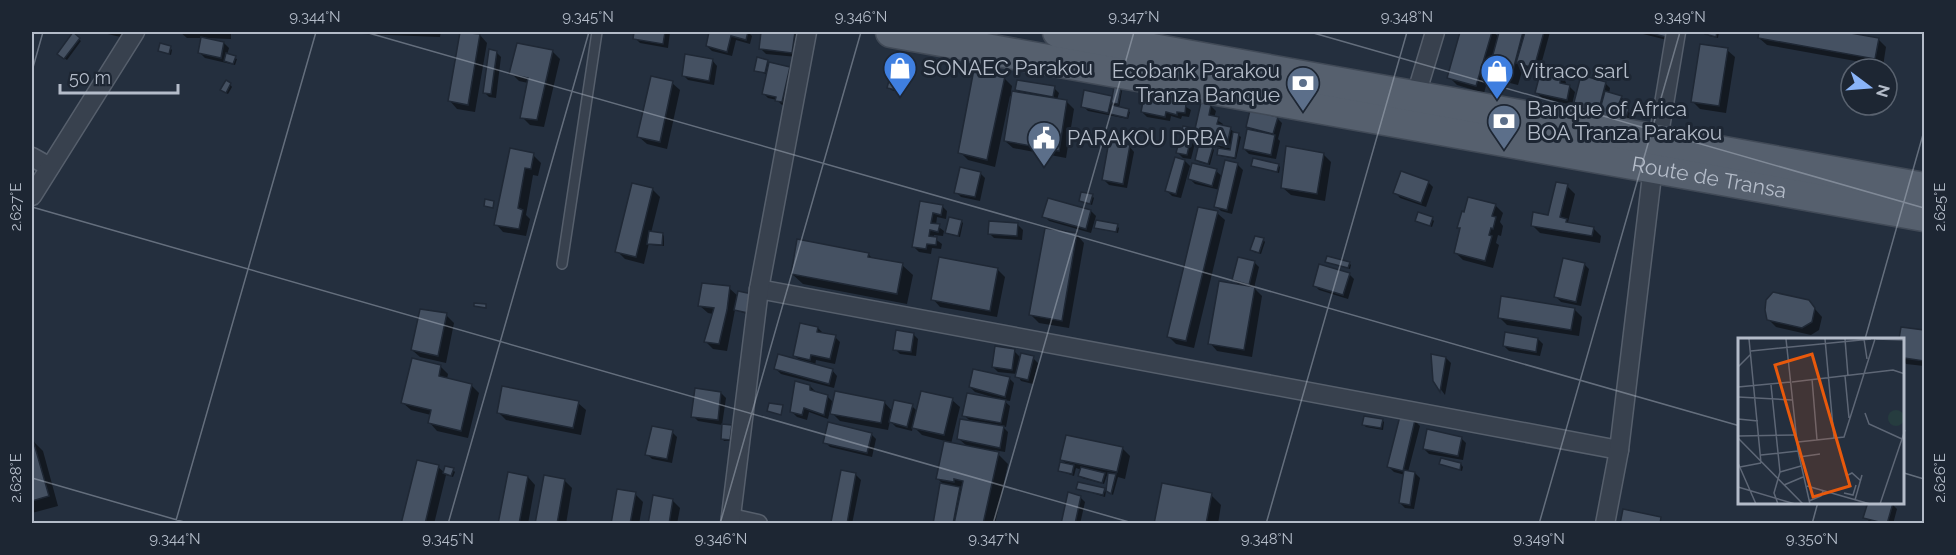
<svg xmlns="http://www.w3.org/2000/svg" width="1956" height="555" font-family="Raleway,sans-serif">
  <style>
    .shadow { fill: #0007; fill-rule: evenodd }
    .building { fill: #455162; stroke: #1f2835; stroke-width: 1.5 }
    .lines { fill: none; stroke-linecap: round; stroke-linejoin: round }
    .lane-casing { stroke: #565f6c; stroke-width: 12 }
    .street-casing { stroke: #565f6c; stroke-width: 21 }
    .primary-casing { stroke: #414a57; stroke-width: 33 }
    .lane { stroke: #38414e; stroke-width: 9 }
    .street { stroke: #38414e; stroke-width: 18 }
    .primary { stroke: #56606e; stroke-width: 30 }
    .ticks { fill: none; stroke: #b4bcc9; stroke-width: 1.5; stroke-opacity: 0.45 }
    .labels { text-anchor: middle; stroke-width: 6; stroke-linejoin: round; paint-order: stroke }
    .poi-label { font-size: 21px; fill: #b4bcc9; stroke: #1d2633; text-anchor: start }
    .street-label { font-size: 21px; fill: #b4bcc9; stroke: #1d2633 }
    .inset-road { fill: none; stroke: #5e6776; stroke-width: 1.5 }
    .view { fill: #e8590c; fill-opacity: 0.15; stroke: #e8590c; stroke-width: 3 }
    .inset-edge { fill: none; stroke: #b4bcc9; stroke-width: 3 }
    .neatline { fill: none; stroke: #b4bcc9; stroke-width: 2 }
    .ticks-label { font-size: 15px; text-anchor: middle; fill: #b4bcc9 }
  </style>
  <rect width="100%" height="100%" fill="#242f3e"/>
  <g class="shadow">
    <path d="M99 32H127L125 38Z"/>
    <path d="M180 32H231V39L207 38 224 43 229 48 227 55 237 59 235 65 205 58 200 53 203 38H187Z"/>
    <path d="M359 32H441L440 37 362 34Z"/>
    <path d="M462 32 480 35 487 43 475 112 457 109 450 101Z"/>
    <path d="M636 32H670L668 48 640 43 635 38Z"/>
    <path d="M711 32H748L752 36 750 44 736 40 732 56 712 51 707 46Z"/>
    <path d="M763 32H799L797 57 766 54 761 49Z"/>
    <path d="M1141 32H1162L1161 37Z"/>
    <path d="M1462 32H1493L1499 37 1500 32H1550L1539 72 1561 77 1566 82 1565 86 1570 87 1575 92 1572 105 1542 98 1537 93 1542 73 1523 68 1518 85 1498 80 1490 72 1484 93 1457 85 1449 77Z"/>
    <path d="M1635 32H1673L1671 41Z"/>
    <path d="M1707 32H1719L1718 38 1709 36Z"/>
    <path d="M1761 32H1837L1878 39 1886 47 1883 66 1767 45 1759 38Z"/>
    <path d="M73 35 81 41 67 60 61 56Z"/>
    <path d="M170 48 172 50 171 55 160 51Z"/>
    <path d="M1727 50 1735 57 1726 113 1700 109 1692 101Z"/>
    <path d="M552 51 560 59 544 127 530 125 522 117 528 83 519 81 511 73Z"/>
    <path d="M496 52 501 57 496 98 489 97 484 92Z"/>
    <path d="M712 60 717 66 714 85 688 80 683 75Z"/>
    <path d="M767 61 770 64 790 69 795 74 787 106 782 105 777 100 768 98 763 93 768 75 756 70Z"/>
    <path d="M904 73 906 75 902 93 891 90 889 88Z"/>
    <path d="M1004 78 1012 86 1011 92 1021 94 1017 90 1054 88 1059 93 1057 100 1067 102 1074 109 1066 158 1013 148 1005 141 1013 97 1010 96 995 167 968 160 960 152Z"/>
    <path d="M672 83 680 90 667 149 647 144 639 137Z"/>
    <path d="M1605 83 1610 88 1609 94 1621 97 1626 102 1624 109 1633 115 1630 125 1580 111 1575 106Z"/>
    <path d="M230 84 232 87 228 94 224 92Z"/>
    <path d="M1120 89 1122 91 1119 108 1130 112 1128 119 1088 111 1083 106 1111 97 1113 100Z"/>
    <path d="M1179 95 1184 100 1183 105 1191 110 1189 117 1182 116 1181 119 1171 116 1170 121 1147 117 1142 112Z"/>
    <path d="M1202 104 1211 106 1216 111 1214 118 1223 124 1222 127 1230 129 1241 137 1236 159 1221 156 1219 154 1220 147 1209 145 1214 150 1210 165 1199 162 1197 160 1201 143 1196 139 1191 159 1183 158 1178 153 1192 130 1195 133ZM1198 138 1235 146 1234 149 1198 141Z"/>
    <path d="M1277 118 1282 123 1278 139 1280 141 1276 159 1249 154 1244 149 1254 132 1248 126Z"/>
    <path d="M1129 146 1134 152 1127 188 1109 185 1104 180Z"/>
    <path d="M511 149 533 155 541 163 538 176 533 175 526 215 530 219 526 236 503 232 496 224Z"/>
    <path d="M1323 154 1331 162 1325 201 1291 195 1283 188Z"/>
    <path d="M1185 161 1190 166 1181 198 1172 196 1167 191Z"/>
    <path d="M1226 162 1238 165 1243 170 1232 214 1221 211 1216 206 1220 190 1195 184 1190 179 1216 171 1223 177Z"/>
    <path d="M1253 165H1278L1280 167 1279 173Z"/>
    <path d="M980 173 985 178 980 201 961 197 956 192Z"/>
    <path d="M1428 182 1433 187 1426 207 1400 198 1395 192Z"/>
    <path d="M1567 186 1575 194 1568 222 1570 224 1593 228 1601 236 1600 243 1540 233 1532 225 1549 217Z"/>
    <path d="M652 189 660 197 651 233 662 234 664 236V246L651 245 649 243 644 264 625 259 617 251Z"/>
    <path d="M1092 196 1094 198 1092 205 1080 201Z"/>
    <path d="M921 203 942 206 947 211 946 219 937 217 936 225 944 231 943 236 934 235V238L942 244 941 249 932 248 931 254 919 252 914 247Z"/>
    <path d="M1495 205 1503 213 1500 222 1503 226 1501 236 1498 235 1496 243 1499 245 1493 268 1463 260 1455 252 1461 230 1459 227Z"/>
    <path d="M1091 211 1096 216 1091 233 1049 221 1044 216Z"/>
    <path d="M1217 213 1225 220 1194 348 1176 344 1168 336Z"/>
    <path d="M1432 219 1434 221 1432 227 1417 221Z"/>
    <path d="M961 221 963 223 960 237 947 233Z"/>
    <path d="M1018 225 1023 230 1022 240 994 238 989 233Z"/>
    <path d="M1117 226 1119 228 1118 233 1096 227Z"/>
    <path d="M1077 235 1084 243 1069 328 1039 323 1031 315Z"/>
    <path d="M1263 239 1265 242 1261 254 1254 252 1252 250Z"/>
    <path d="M868 254 873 259 902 265 913 275 907 304 803 284 792 274Z"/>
    <path d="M1254 262 1259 267 1254 288 1262 296 1252 357 1217 351 1210 343 1239 285 1233 280Z"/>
    <path d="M1327 262 1349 263 1351 265 1350 269Z"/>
    <path d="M1584 264 1589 269 1581 306 1561 302 1556 297Z"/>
    <path d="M997 269 1005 277 997 317 940 307 933 299Z"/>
    <path d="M1349 274 1354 279 1348 299 1319 290 1314 285Z"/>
    <path d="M729 288 739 297 750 315 735 310 727 351 713 349 705 341 713 314 708 313 700 306Z"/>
    <path d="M1808 301 1822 317 1819 330 1811 335 1776 327 1768 319Z"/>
    <path d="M1574 309 1582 317 1579 336 1507 325 1499 317Z"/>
    <path d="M446 315 454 323 446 363 420 357 412 350Z"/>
    <path d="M818 328 823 333 835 337 840 342 835 364 816 360 815 366 832 370 837 376 834 388 781 374 776 369 801 362 794 355Z"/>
    <path d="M1902 329 1924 332V366L1906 364 1904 361V339H1901Z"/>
    <path d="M913 334 918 339 916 356 900 354 895 349Z"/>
    <path d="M1538 339 1543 344 1540 356 1509 351 1504 346Z"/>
    <path d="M1014 351 1021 358H1033L1038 363 1033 384 1021 381 1017 374 998 372 993 367Z"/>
    <path d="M1446 358 1451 363 1445 395 1434 380Z"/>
    <path d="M440 366 448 374 447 379 471 385 479 393 468 438 437 431 430 423 431 415 411 410 403 403Z"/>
    <path d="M1009 378 1014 383 1010 401 1003 400 1010 406 1006 427 1002 426 1008 432 1005 452 994 450 1008 464 995 524H934L942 483 937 478 945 441 922 435 913 426 912 431 896 427 890 421 888 430 840 421 830 411 828 419 809 412 807 420 797 417 792 412 810 386 815 391 827 396 834 403 884 402 893 412 912 406 918 412 952 400 960 407 951 444 968 447 959 439 971 422 964 415 992 399V397L975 392 970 387Z"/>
    <path d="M721 393 726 398 722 425 698 421 693 416Z"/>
    <path d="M578 403 586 410 581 435 506 420 498 412Z"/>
    <path d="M1382 420 1384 422 1383 430 1366 427 1364 425Z"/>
    <path d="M1415 421 1420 426 1408 472 1415 473 1420 478 1414 509 1405 508 1400 503 1405 475 1394 472 1389 467Z"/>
    <path d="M731 427 733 429 732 441H724L722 438Z"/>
    <path d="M672 432 677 437 672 463 652 459 647 454Z"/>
    <path d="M871 434 876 439 872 457 830 447 825 442Z"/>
    <path d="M1461 438 1466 443 1463 460 1429 454 1424 449Z"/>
    <path d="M33 441 43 451 58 506 32 513Z"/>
    <path d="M1122 448 1130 456 1125 479 1118 477 1113 495 1110 493V475H1107L1104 484 1082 478 1080 476 1082 470 1076 468 1074 476 1060 471 1068 466 1062 459Z"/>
    <path d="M1441 464H1461L1463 467 1462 471Z"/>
    <path d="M438 467 445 473 453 470 455 472 453 477 446 475 434 524H403Z"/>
    <path d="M842 472 856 475 861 480 852 524H834L832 521Z"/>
    <path d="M528 477 535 485 528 524H500Z"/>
    <path d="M564 480 572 488 566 524H537Z"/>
    <path d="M1077 488 1104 489 1106 491 1105 497Z"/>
    <path d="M635 494 643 502 639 524H613Z"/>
    <path d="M1211 495 1221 505 1218 524H1156Z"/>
    <path d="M1080 497 1085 502 1080 524H1062Z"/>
    <path d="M672 500 680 508 677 524H650Z"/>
    <path d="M1869 502 1892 504 1897 509 1893 524 1870 522 1865 517Z"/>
  </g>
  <g class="building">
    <path d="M73 32 80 38 64 59 57 54Z"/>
    <path d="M460 32 480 34 468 105 448 101Z"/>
    <path d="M634 32H665L663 44 633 39Z"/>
    <path d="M709 32H748L746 40 731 36 727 52 706 46Z"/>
    <path d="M761 32H795L792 53 759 49Z"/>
    <path d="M1460 32H1492L1476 86 1447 78Z"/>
    <path d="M1499 32H1523L1511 78 1488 73Z"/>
    <path d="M1525 32H1544L1534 68 1516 63Z"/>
    <path d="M1646 32H1668L1666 37Z"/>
    <path d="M1706 32H1717L1716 37 1705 34Z"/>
    <path d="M1759 32H1845L1879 38 1875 59 1758 38Z"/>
    <path d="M201 37 224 42 221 58 198 53Z"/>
    <path d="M160 43 171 46 169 54 158 51Z"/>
    <path d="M517 43 553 50 537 120 520 118 528 78 509 74Z"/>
    <path d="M1700 44 1728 48 1719 106 1691 102Z"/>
    <path d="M489 49 497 51 491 94 483 93Z"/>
    <path d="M226 53 236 56 233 64 224 61Z"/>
    <path d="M685 54 713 59 709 81 682 76Z"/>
    <path d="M757 57 768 60 765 73 754 71Z"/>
    <path d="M769 62 790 67 782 102 775 101 776 97 762 94Z"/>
    <path d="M892 69 905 72 901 91 887 88Z"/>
    <path d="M974 69 1005 76 987 160 958 153Z"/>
    <path d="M1541 70 1561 75 1560 83 1570 85 1567 100 1535 93Z"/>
    <path d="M1581 75 1606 82 1598 113 1573 106Z"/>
    <path d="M651 76 673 81 660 142 637 137Z"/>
    <path d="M226 80 231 83 226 93 220 90Z"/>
    <path d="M1017 80 1055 86 1053 97 1015 90Z"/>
    <path d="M1146 86 1180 93 1178 102 1186 104 1185 113 1177 112V115L1166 112 1165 117 1141 112Z"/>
    <path d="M1114 87 1121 88 1118 104 1111 103Z"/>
    <path d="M1084 90 1112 96 1108 113 1081 107Z"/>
    <path d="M1012 91 1067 100 1059 151 1004 141Z"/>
    <path d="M1605 91 1622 96 1618 106 1629 109 1625 120 1599 113Z"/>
    <path d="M1201 102 1211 105 1209 115 1219 117 1217 124 1231 127 1227 145 1193 138Z"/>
    <path d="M1112 105 1129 109 1127 118 1110 114Z"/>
    <path d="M1250 110 1278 117 1273 134 1246 127Z"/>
    <path d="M1183 126 1193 128 1187 155 1176 153Z"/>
    <path d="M1247 129 1275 135 1271 155 1243 149Z"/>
    <path d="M1233 132 1239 133 1235 158 1217 155 1218 148 1230 150Z"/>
    <path d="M1109 141 1130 145 1123 184 1102 180Z"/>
    <path d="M1199 143 1213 147 1208 164 1195 160Z"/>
    <path d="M1286 146 1324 153 1317 194 1281 188Z"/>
    <path d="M510 148 534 153 531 169 525 168 518 208 523 210 519 229 494 225Z"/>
    <path d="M1175 157 1185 160 1176 194 1165 191Z"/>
    <path d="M1253 158 1279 164 1277 172 1251 166Z"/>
    <path d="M1225 160 1238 163 1227 210 1214 207Z"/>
    <path d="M1192 163 1217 169 1212 186 1188 179Z"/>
    <path d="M960 167 981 172 975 197 954 193Z"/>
    <path d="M1401 171 1429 181 1421 203 1393 193Z"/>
    <path d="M1556 182 1568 184 1560 217 1567 219 1566 222 1594 227 1592 236 1531 226 1533 212 1548 215Z"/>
    <path d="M632 183 653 188 636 257 615 252Z"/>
    <path d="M1081 192 1093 194 1090 204 1079 201Z"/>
    <path d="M1468 197 1496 204 1492 216 1496 217 1493 229 1491 228 1489 235 1492 236 1485 261 1454 253 1460 228H1457L1462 211 1464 212Z"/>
    <path d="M1048 198 1091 210 1086 229 1042 217Z"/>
    <path d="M485 199 494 201 493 208 484 206Z"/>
    <path d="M920 201 943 205 941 215 933 213 931 223 940 224 938 232 930 230 929 236 937 237 936 245 927 244 926 249 912 247Z"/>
    <path d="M1198 207 1218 211 1186 341 1167 337Z"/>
    <path d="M1418 212 1433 217 1430 226 1415 221Z"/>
    <path d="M949 217 962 220 958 236 945 233Z"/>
    <path d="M1096 220 1118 224 1116 232 1094 228Z"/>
    <path d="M989 221 1018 223 1017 236 988 234Z"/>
    <path d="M1045 228 1077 233 1062 321 1029 315Z"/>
    <path d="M649 231 663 233 662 245 647 244Z"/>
    <path d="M1255 236 1264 238 1259 253 1250 250Z"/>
    <path d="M797 239 869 253 868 257 903 263 897 294 791 274Z"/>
    <path d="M1327 256 1350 262 1348 268 1325 262Z"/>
    <path d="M939 257 998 268 990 311 931 300Z"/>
    <path d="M1238 257 1255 261 1249 285 1232 280Z"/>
    <path d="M1563 258 1585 263 1576 302 1554 297Z"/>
    <path d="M1319 264 1350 273 1343 295 1313 286Z"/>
    <path d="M1219 281 1255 287 1244 350 1208 344Z"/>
    <path d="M702 283 730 286 727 310 719 344 704 342 714 308 698 306Z"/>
    <path d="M738 291 752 294 748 313 734 310Z"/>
    <path d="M1773 292 1809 300 1815 308 1812 322 1802 328 1767 320 1765 310 1766 300Z"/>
    <path d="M1501 296 1575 308 1571 330 1498 318Z"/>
    <path d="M474 303 486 304V308L474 306Z"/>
    <path d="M420 309 447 313 438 356 411 350Z"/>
    <path d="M800 323 818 327 817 332 836 335 830 359 811 355 810 360 793 356Z"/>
    <path d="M1901 327 1924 330V361L1904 358V339H1899Z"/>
    <path d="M896 330 914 333 911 352 893 350Z"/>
    <path d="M1505 332 1538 338 1536 352 1503 346Z"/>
    <path d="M995 346 1015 349 1012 370 992 367Z"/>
    <path d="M1021 353 1034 356 1028 380 1015 377Z"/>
    <path d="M778 354 833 369 829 384 774 369Z"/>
    <path d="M1431 354 1446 357 1440 392 1433 381Z"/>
    <path d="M412 358 441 365 439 376 472 384 461 431 428 423 431 410 401 403Z"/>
    <path d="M973 369 1010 377 1005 397 969 387Z"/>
    <path d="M795 381 810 385V390L828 395 824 415 804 408 802 415 790 412Z"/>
    <path d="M502 386 579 401 573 428 497 413Z"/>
    <path d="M695 388 721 392 718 420 691 417Z"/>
    <path d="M835 391 885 401 881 423 830 414Z"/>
    <path d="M921 391 953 398 944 435 912 428Z"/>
    <path d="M967 393 1006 400 1001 423 962 416Z"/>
    <path d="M894 400 913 404 907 427 889 422Z"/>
    <path d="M769 403 783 405 781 415 767 411Z"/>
    <path d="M1364 416 1383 419 1381 428 1362 425Z"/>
    <path d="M1400 416 1415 420 1403 471 1387 467Z"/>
    <path d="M960 419 1004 426 1000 448 957 439Z"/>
    <path d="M828 422 872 433 867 453 823 443Z"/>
    <path d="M722 424 732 425 730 440 721 439Z"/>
    <path d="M652 426 673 430 667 459 645 455Z"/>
    <path d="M1427 429 1462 437 1458 456 1423 449Z"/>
    <path d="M1066 435 1123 447 1117 472 1060 460Z"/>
    <path d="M32 440H33L49 496 32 501Z"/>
    <path d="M944 441 999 452 983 524H954L963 481 954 479V482L936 479Z"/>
    <path d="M1441 458 1461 463 1460 470 1439 464Z"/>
    <path d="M417 460 439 465 425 524H401Z"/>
    <path d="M1060 462 1074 465 1072 474 1058 471Z"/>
    <path d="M445 466 454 468 451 476 443 473Z"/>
    <path d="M1081 467 1105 473 1102 483 1078 476Z"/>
    <path d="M841 470 856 473 847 524 831 522Z"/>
    <path d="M1404 470 1415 472 1410 505 1399 503Z"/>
    <path d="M508 472 528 476 519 524H498Z"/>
    <path d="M1108 473 1116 474 1111 494 1106 491Z"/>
    <path d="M544 475 565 479 557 524H535Z"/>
    <path d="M1078 482 1105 488 1103 495 1076 489Z"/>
    <path d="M940 483 960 487 953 524H933Z"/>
    <path d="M1162 483 1212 493 1206 524H1154Z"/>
    <path d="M617 489 636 492 630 524H611Z"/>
    <path d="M1068 492 1081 496 1075 524H1061Z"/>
    <path d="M653 495 673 499 669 524H648Z"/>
    <path d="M1868 502 1893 503 1887 524 1863 518Z"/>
    <path d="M1623 509 1661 517 1660 524H1620Z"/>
  </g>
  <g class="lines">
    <defs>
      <path id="lane" d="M562 264 597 32"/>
      <g id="street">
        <path d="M1416 95 1435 32"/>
        <path d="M1658 140 1676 32"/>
        <path d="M32 157 50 167"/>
        <path d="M32 196 135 32"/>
        <path d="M759 289 1619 450"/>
        <path d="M731 518 758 524"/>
        <path d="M730 524 759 289 807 32"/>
        <path d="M1605 524 1619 450 1653 167"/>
      </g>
      <g id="primary">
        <path id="s1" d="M891 32 1924 216"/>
        <path d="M1058 32 1924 188"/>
      </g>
    </defs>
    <use href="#lane" class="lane-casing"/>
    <use href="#street" class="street-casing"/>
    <use href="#primary" class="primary-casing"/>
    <use href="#lane" class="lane"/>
    <use href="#street" class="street"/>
    <use href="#primary" class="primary"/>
  </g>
  <path class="ticks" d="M365 32 1740 426M1310 32 1924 208M32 71 43 32M32 207 1136 524M1865 339 1924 131M1904 473 1924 479M32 478 191 524M175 524 316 32M448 524 589 32M720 524 861 32M993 524 1134 32M1266 524 1407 32M1539 524 1680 32M1812 524 1818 502"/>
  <defs>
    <symbol id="shop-pin" viewBox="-11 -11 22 30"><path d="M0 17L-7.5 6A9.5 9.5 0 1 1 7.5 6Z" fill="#3f7fe0" stroke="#1d2633"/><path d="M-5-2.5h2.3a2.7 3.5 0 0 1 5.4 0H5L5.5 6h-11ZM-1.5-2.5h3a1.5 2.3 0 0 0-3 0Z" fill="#fff"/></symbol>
    <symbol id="bank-pin" viewBox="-11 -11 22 30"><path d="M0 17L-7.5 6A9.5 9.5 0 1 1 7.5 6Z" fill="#5c6f8a" stroke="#1d2633"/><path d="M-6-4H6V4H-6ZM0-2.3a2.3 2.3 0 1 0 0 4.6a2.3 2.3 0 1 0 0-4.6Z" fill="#fff"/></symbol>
    <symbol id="civic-pin" viewBox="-11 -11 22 30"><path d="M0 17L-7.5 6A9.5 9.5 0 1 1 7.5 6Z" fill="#5c6f8a" stroke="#1d2633"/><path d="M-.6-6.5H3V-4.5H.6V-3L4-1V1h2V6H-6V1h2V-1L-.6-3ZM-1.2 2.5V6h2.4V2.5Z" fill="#fff"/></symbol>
  </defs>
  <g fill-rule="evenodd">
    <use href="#shop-pin" x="881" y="49" width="38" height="52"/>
    <use href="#shop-pin" x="1478" y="52" width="38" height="52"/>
    <use href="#bank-pin" x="1284" y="64" width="38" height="52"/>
    <use href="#bank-pin" x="1485" y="102" width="38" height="52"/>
    <use href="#civic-pin" x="1025" y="119" width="38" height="52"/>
  </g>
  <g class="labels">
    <g class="poi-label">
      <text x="923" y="75">SONAEC Parakou</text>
      <text x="1280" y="78" text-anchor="end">Ecobank Parakou<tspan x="1280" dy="24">Tranza Banque</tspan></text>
      <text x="1520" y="78">Vitraco sarl</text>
      <text x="1527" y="116">Banque of Africa<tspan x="1527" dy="24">BOA Tranza Parakou</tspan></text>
      <text x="1067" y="145">PARAKOU DRBA</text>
    </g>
    <g class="street-label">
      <text dy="7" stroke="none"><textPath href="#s1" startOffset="831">Route de Transa</textPath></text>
    </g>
  </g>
  <g transform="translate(1738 338)">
    <rect width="166" height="166" fill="#242f3e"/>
    <path d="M150 80a8 8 0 1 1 16 0a8 8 0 1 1-16 0Z" fill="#263c3f"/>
    <path class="inset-road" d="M11 1 23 125M48 1 60 113 72 166M87 1 96 100M107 1 110 38M126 1 129 21M138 1 167 2M13 13 133 1M0 29 13 16M107 38 111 80M74 41 79 102M54 44 155 32 167 36M33 47 42 134 36 155 40 166M0 49 52 44M0 59 54 62M127 75 131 86 164 101M0 81 20 83M0 98 57 97M0 100 65 166M60 104 106 99 137 1M23 117 60 113M61 119 82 116M0 125 18 166M2 129 23 125M42 134 63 128M108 138 114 135 123 143M46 147 65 139M69 148 132 166M0 149 57 166M106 155 115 157 118 147M117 162 124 137M71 163 83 158 85 153M142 166 167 92"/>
    <path class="view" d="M74 16 112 148 75 159 37 27Z"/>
    <rect width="166" height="166" class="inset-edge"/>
  </g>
  <rect width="1956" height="555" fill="none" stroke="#1d2633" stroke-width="66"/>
  <g transform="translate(1869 87) rotate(106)"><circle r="28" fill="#1d2633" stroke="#59626f" stroke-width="1.5"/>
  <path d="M0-4.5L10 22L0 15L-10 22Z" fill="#8ab4f8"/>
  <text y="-9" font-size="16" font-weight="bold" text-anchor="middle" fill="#b4bcc9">N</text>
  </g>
  <path d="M60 84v9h118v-9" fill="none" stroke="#b4bcc9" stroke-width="3"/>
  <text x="69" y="84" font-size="18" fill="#b4bcc9" stroke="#1d2633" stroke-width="4.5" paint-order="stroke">50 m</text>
  <rect x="33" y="33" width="1890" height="489" class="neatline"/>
  <g class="ticks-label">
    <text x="315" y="22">9.344°N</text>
    <text x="588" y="22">9.345°N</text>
    <text x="861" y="22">9.346°N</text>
    <text x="1134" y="22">9.347°N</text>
    <text x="1407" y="22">9.348°N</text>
    <text x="1680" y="22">9.349°N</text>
    <text transform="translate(1940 207) rotate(-90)" y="5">2.625°E</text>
    <text transform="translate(16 207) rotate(-90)" y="5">2.627°E</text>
    <text transform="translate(1940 478) rotate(-90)" y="5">2.626°E</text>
    <text transform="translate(16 478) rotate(-90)" y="5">2.628°E</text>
    <text x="175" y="544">9.344°N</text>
    <text x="448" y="544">9.345°N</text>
    <text x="721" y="544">9.346°N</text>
    <text x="994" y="544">9.347°N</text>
    <text x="1267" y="544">9.348°N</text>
    <text x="1539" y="544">9.349°N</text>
    <text x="1812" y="544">9.350°N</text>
  </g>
</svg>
